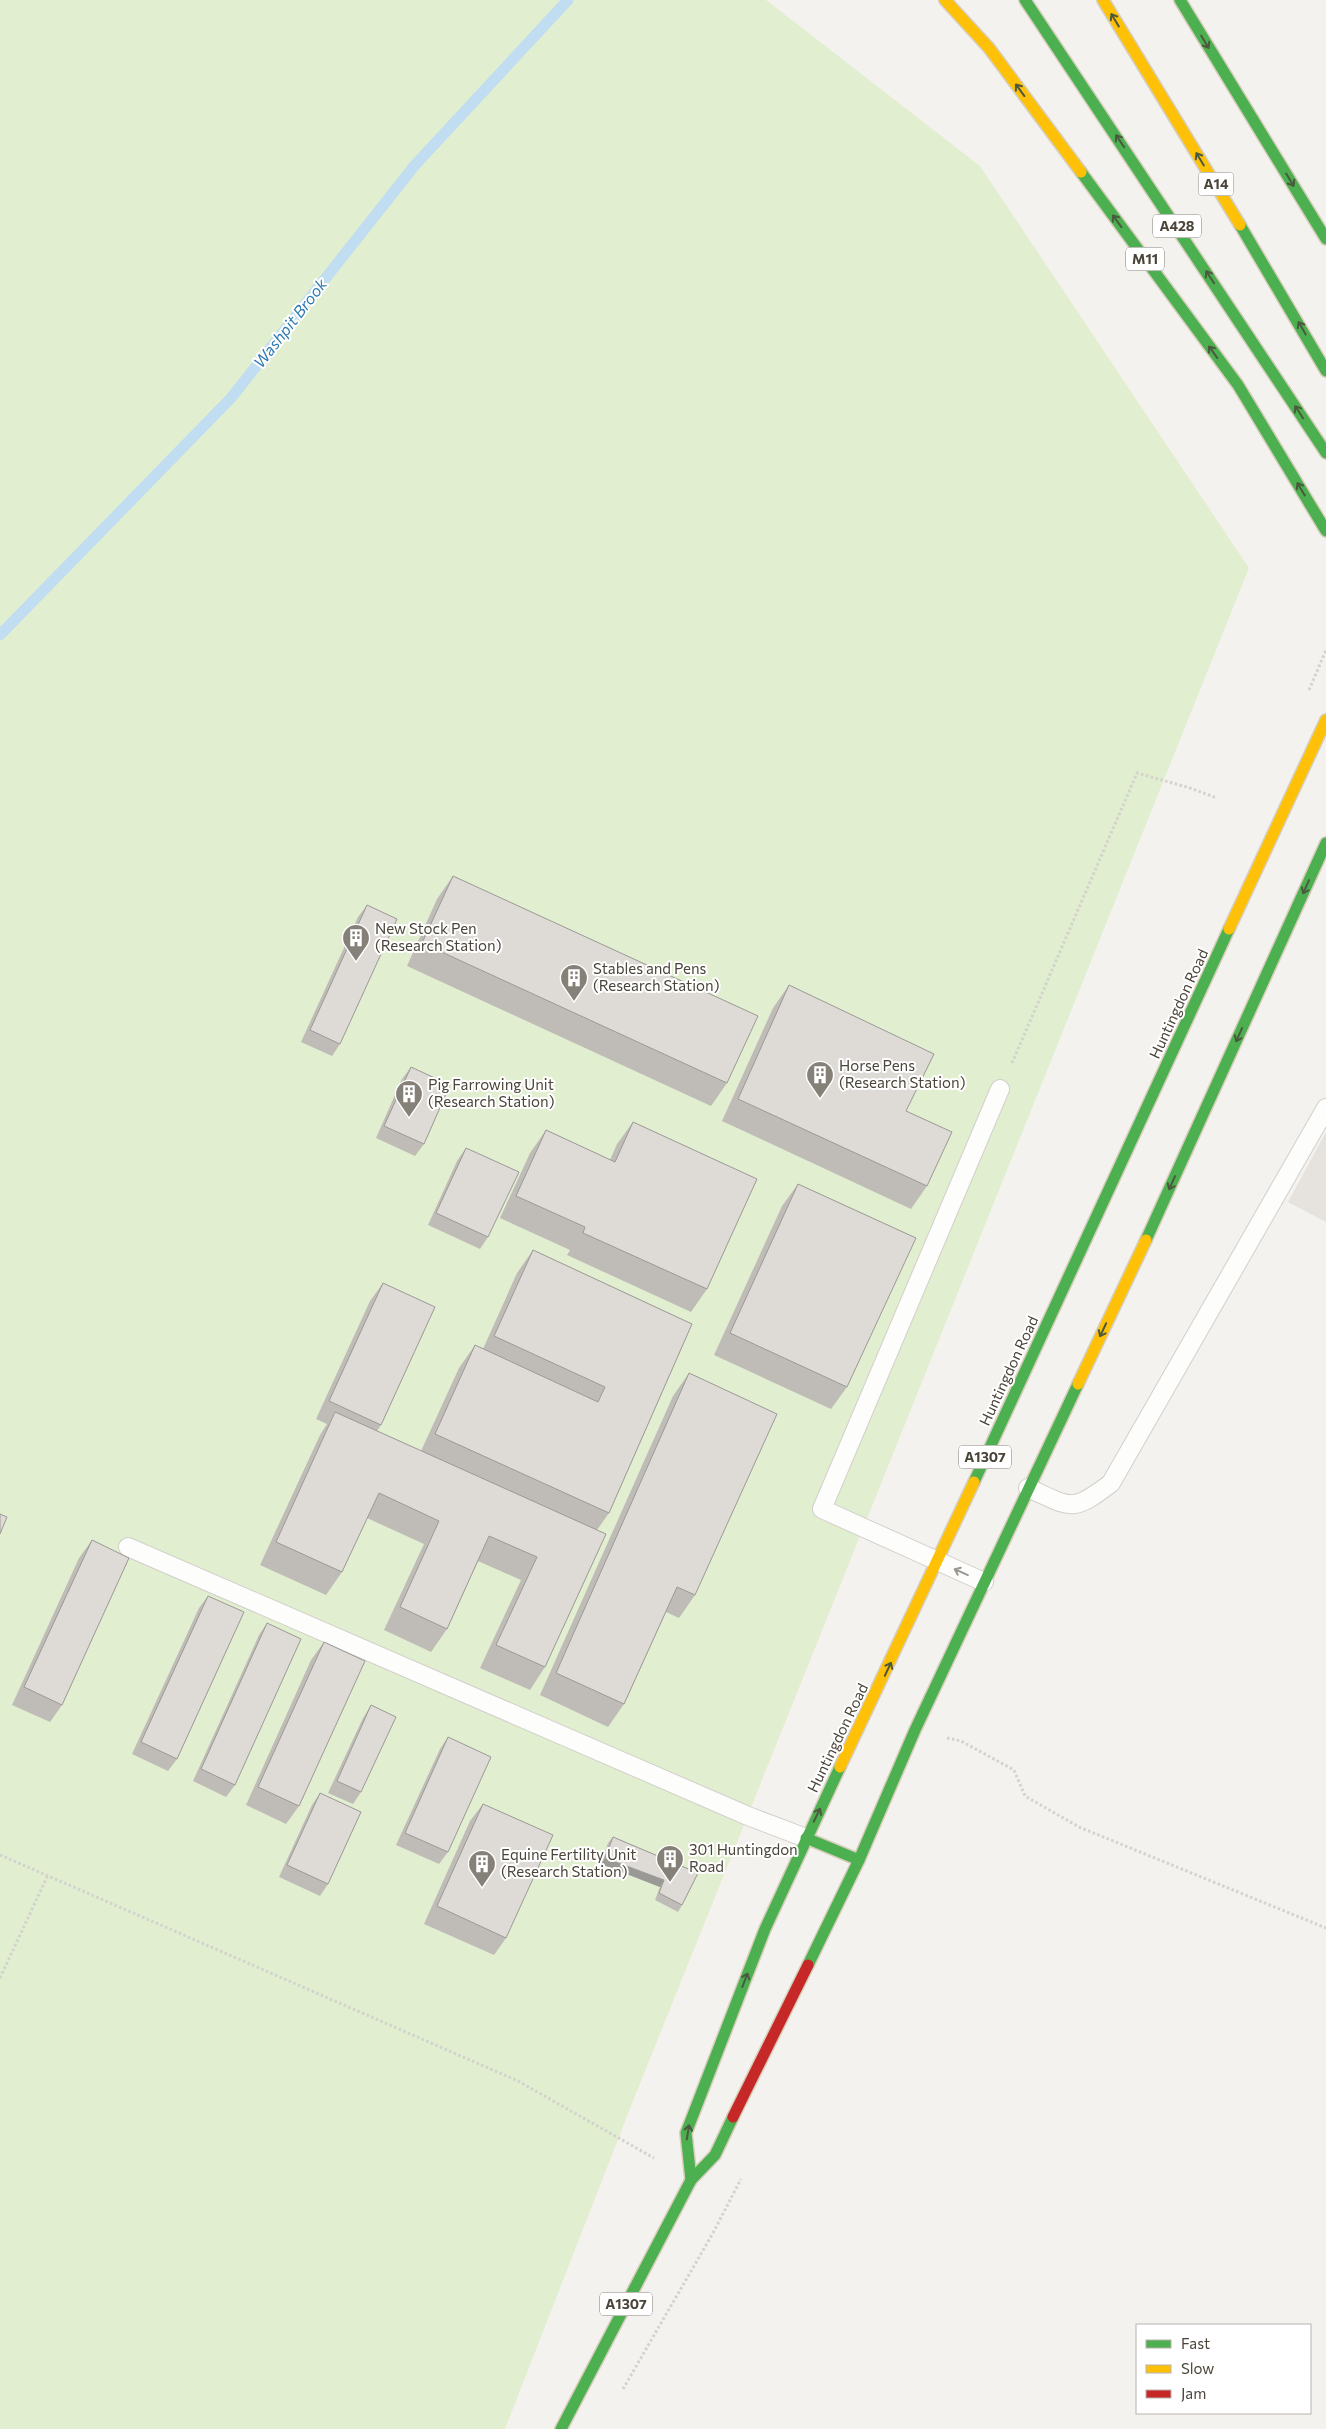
<svg xmlns="http://www.w3.org/2000/svg" width="1326" height="2429" font-family="Commissioner,sans-serif">
  <style>
    .industrial { fill: #e6e2de }
    .green { fill: #e1eecf }
    .lines { fill: none; stroke-linecap: round; stroke-linejoin: round }
    .stream { stroke: #c0ddf1; stroke-width: 11 }
    .lane-casing { stroke: #d2d0cb; stroke-width: 20 }
    .fast-casing { stroke: #d6cebb; stroke-width: 14 }
    .slow-casing { stroke: #d6cebb; stroke-width: 14 }
    .jam-casing { stroke: #d6cebb; stroke-width: 14 }
    .path { stroke: #d3d2cc; stroke-width: 3; stroke-dasharray: 2.5 2.5; stroke-linecap: butt }
    .lane { stroke: #fdfdfc; stroke-width: 18 }
    .fast { stroke: #4caf50; stroke-width: 11 }
    .slow { stroke: #ffc107; stroke-width: 11 }
    .jam { stroke: #c62828; stroke-width: 11 }
    .wall { fill: #bfbcb8 }
    .shaded-wall { fill: #9b9996 }
    .building { fill: #dedbd6; stroke: #9b9996 }
    .oneway { stroke: #4b593e }
    .oneway2 { stroke: #9b9791 }
    .labels { text-anchor: middle; stroke-width: 4; stroke-linejoin: round; paint-order: stroke }
    .shield { fill: #fff; stroke: #817c74; stroke-width: 1 }
    .shield-label { font-size: 14px; font-weight: bold; fill: #4b4439 }
    .poi-label { font-size: 15px; fill: #4b4439; stroke: #fff; text-anchor: start }
    .street-label { font-size: 15px; fill: #4b4439; stroke: #fff }
    .water-label { font-size: 16px; font-style: italic; fill: #2e7ab2; stroke: #fff }
  </style>
  <rect width="100%" height="100%" fill="#f4f2ee"/>
  <path class="industrial" d="M1326 1132V1222L1288 1202Z"/>
  <path class="green" d="M0 0H766L980 166 1249 568 633 2101 505 2429H0Z"/>
  <g class="lines">
    <path class="stream" d="M0 635 231 398 415 165 568 0"/>
    <defs>
      <g id="lane">
        <path d="M1028 1488C1071 1507 1071 1514 1111 1483L1326 1108"/>
        <path d="M128 1547 748 1816 806 1838"/>
        <path d="M984 1582 822 1509 1000 1089"/>
      </g>
      <g id="fast">
        <path d="M1025 0 1326 453"/>
        <path d="M1180 0 1326 239"/>
        <path d="M1081 172 1238 385 1326 531"/>
        <path d="M1240 225 1326 371"/>
        <path d="M1146 1240 1326 843"/>
        <path d="M974 1482 1229 929"/>
        <path d="M806 1838 859 1860"/>
        <path d="M808 1965 859 1860 915 1730 1078 1384"/>
        <path d="M691 2180 686 2133 765 1929 840 1767"/>
        <path d="M561 2429 691 2180 715 2155 733 2117"/>
      </g>
      <g id="slow">
        <path d="M945 0 989 48 1081 172"/>
        <path d="M1103 0 1240 225"/>
        <path d="M1229 929 1326 720"/>
        <path d="M1078 1384 1146 1240"/>
        <path d="M840 1767 974 1482"/>
      </g>
      <path id="jam" d="M733 2117 808 1965"/>
    </defs>
    <use href="#lane" class="lane-casing"/>
    <use href="#fast" class="fast-casing"/>
    <use href="#slow" class="slow-casing"/>
    <use href="#jam" class="jam-casing"/>
    <g class="path">
      <path d="M1309 690 1326 650"/>
      <path d="M1012 1063 1137 773 1190 788 1217 798"/>
      <path d="M947 1738 961 1741 1014 1770 1025 1796 1079 1827 1326 1928"/>
      <path d="M0 1855 518 2081 654 2158"/>
      <path d="M0 1978 47 1877"/>
      <path d="M623 2389 713 2233 741 2179"/>
    </g>
    <use href="#lane" class="lane"/>
    <use href="#fast" class="fast"/>
    <use href="#slow" class="slow"/>
    <use href="#jam" class="jam"/>
  </g>
  <g class="wall">
    <path d="M453 876 727 1083 711 1106 407 966 437 899Z"/>
    <path d="M367 905 340 1044 332 1056 301 1042 358 917Z"/>
    <path d="M789 985 906 1111 927 1186 911 1209 722 1121 773 1008Z"/>
    <path d="M411 1067 424 1144 415 1156 376 1138 402 1079Z"/>
    <path d="M633 1122 707 1289 691 1312 567 1255 570 1250 500 1218 530 1153 546 1130 610 1160 617 1144Z"/>
    <path d="M466 1148 488 1237 480 1249 428 1225 457 1161Z"/>
    <path d="M798 1184 847 1387 831 1409 714 1355 782 1206Z"/>
    <path d="M533 1250 692 1324 609 1513 597 1530 545 1667 530 1690 480 1668 521 1580 478 1561 447 1629 431 1652 384 1630 424 1544 367 1518 342 1572 326 1595 260 1565 320 1435 327 1424 316 1419 370 1301 383 1283 381 1425 377 1431 421 1451 459 1368 475 1345 483 1349 517 1273Z"/>
    <path d="M689 1373 695 1595 679 1618 666 1612 624 1704 608 1727 540 1695 673 1396Z"/>
    <path d="M92 1540 62 1705 50 1722 12 1705 79 1558Z"/>
    <path d="M208 1596 177 1759 168 1771 132 1754 199 1608Z"/>
    <path d="M267 1623 235 1785 226 1797 193 1781 259 1635Z"/>
    <path d="M324 1642 299 1806 286 1824 246 1805 311 1660Z"/>
    <path d="M371 1705 361 1792 353 1804 328 1793 363 1718Z"/>
    <path d="M448 1737V1852L439 1864 396 1845 440 1749Z"/>
    <path d="M320 1793 328 1884 320 1896 279 1877 312 1805Z"/>
    <path d="M483 1804 506 1938 494 1955 424 1924 470 1821Z"/>
    <path d="M613 1837 698 1873 682 1905 678 1912 655 1900 660 1887 601 1864 608 1843Z"/>
  </g>
  <path class="shaded-wall" d="M605 1858 664 1880 660 1887 601 1864Z"/>
  <g class="building">
    <path d="M453 876 758 1016 727 1083 422 943Z"/>
    <path d="M367 905 397 919 340 1044 310 1030Z"/>
    <path d="M789 985 934 1054 906 1111 952 1132 927 1186 738 1099Z"/>
    <path d="M411 1067 450 1085 424 1144 384 1126Z"/>
    <path d="M633 1122 757 1179 707 1289 583 1233 585 1227 516 1196 546 1130 615 1162Z"/>
    <path d="M466 1148 519 1172 488 1237 436 1213Z"/>
    <path d="M798 1184 916 1238 847 1387 730 1333Z"/>
    <path d="M533 1250 692 1324 609 1513 435 1434 475 1345 598 1402 605 1387 494 1336Z"/>
    <path d="M383 1283 435 1307 381 1425 329 1401Z"/>
    <path d="M689 1373 777 1414 695 1595 677 1587 624 1704 556 1673Z"/>
    <path d="M335 1412 606 1534 545 1667 496 1645 537 1557 489 1536 447 1629 400 1607 439 1521 379 1493 342 1572 276 1542Z"/>
    <path d="M0 1514 7 1517 0 1534Z"/>
    <path d="M92 1540 129 1558 62 1705 24 1687Z"/>
    <path d="M208 1596 244 1612 177 1759 141 1742Z"/>
    <path d="M267 1623 301 1639 235 1785 201 1769Z"/>
    <path d="M324 1642 365 1661 299 1806 258 1787Z"/>
    <path d="M371 1705 396 1717 361 1792 337 1781Z"/>
    <path d="M448 1737 491 1757 448 1852 405 1833Z"/>
    <path d="M320 1793 361 1812 328 1884 287 1865Z"/>
    <path d="M483 1804 553 1835 506 1938 437 1906Z"/>
    <path d="M613 1837 698 1873 682 1905 659 1893 664 1880 605 1858Z"/>
  </g>
  <defs><path id="oneway-shaft" d="M-6 0H5M1.5-3L5.5 0L1.5 3" fill="none" stroke-width="1.6" stroke-linecap="round" stroke-linejoin="round" transform="scale(1.25)"/></defs>
  <g class="oneway">
    <use href="#oneway-shaft" transform="translate(1115 20) rotate(-121)"/>
    <use href="#oneway-shaft" transform="translate(1205 42) rotate(59)"/>
    <use href="#oneway-shaft" transform="translate(1020 90) rotate(-126)"/>
    <use href="#oneway-shaft" transform="translate(1120 141) rotate(-124)"/>
    <use href="#oneway-shaft" transform="translate(1200 159) rotate(-121)"/>
    <use href="#oneway-shaft" transform="translate(1290 180) rotate(59)"/>
    <use href="#oneway-shaft" transform="translate(1117 221) rotate(-126)"/>
    <use href="#oneway-shaft" transform="translate(1210 277) rotate(-123)"/>
    <use href="#oneway-shaft" transform="translate(1302 328) rotate(-120)"/>
    <use href="#oneway-shaft" transform="translate(1213 352) rotate(-126)"/>
    <use href="#oneway-shaft" transform="translate(1299 412) rotate(-123)"/>
    <use href="#oneway-shaft" transform="translate(1301 489) rotate(-121)"/>
    <use href="#oneway-shaft" transform="translate(1306 887) rotate(114)"/>
    <use href="#oneway-shaft" transform="translate(1239 1035) rotate(114)"/>
    <use href="#oneway-shaft" transform="translate(1172 1183) rotate(114)"/>
    <use href="#oneway-shaft" transform="translate(1103 1330) rotate(115)"/>
    <use href="#oneway-shaft" transform="translate(888 1669) rotate(-65)"/>
    <use href="#oneway-shaft" transform="translate(817 1815) rotate(-64)"/>
    <use href="#oneway-shaft" transform="translate(745 1980) rotate(-69)"/>
    <use href="#oneway-shaft" transform="translate(688 2132) rotate(-81)"/>
  </g>
  <use class="oneway2" href="#oneway-shaft" transform="translate(961 1572) rotate(-156)"/>
  <defs>
    <symbol id="building-pin" viewBox="-11 -11 22 30"><path d="M0 17L-7.5 6A9.5 9.5 0 1 1 7.5 6Z" fill="#868178" stroke="#fff"/><path d="M-4-6H4V6H1V3H-1V6H-4ZM-2.5-4.3h1.7v1.8h-1.7ZM.8-4.3h1.7v1.8H.8ZM-2.5-1h1.7V.8h-1.7ZM.8-1h1.7V.8H.8Z" fill="#fff"/></symbol>
  </defs>
  <g fill-rule="evenodd">
    <use href="#building-pin" x="340" y="922" width="32" height="43"/>
    <use href="#building-pin" x="558" y="962" width="32" height="43"/>
    <use href="#building-pin" x="804" y="1059" width="32" height="43"/>
    <use href="#building-pin" x="393" y="1078" width="32" height="43"/>
    <use href="#building-pin" x="654" y="1843" width="32" height="43"/>
    <use href="#building-pin" x="466" y="1848" width="32" height="43"/>
  </g>
  <g class="labels">
    <g class="shield">
      <rect x="1198.5" y="172.5" width="35" height="23" rx="4"/>
      <rect x="1153" y="214.5" width="48" height="23" rx="4"/>
      <rect x="1126" y="247.5" width="38" height="23" rx="4"/>
      <rect x="959" y="1445.5" width="52" height="23" rx="4"/>
      <rect x="600" y="2292.5" width="52" height="23" rx="4"/>
    </g>
    <g class="shield-label">
      <text x="1216" y="189">A14</text>
      <text x="1177" y="231">A428</text>
      <text x="1145" y="264">M11</text>
      <text x="985" y="1462">A1307</text>
      <text x="626" y="2309">A1307</text>
    </g>
    <g class="poi-label">
      <text x="375" y="934">New Stock Pen<tspan x="375" dy="17">(Research Station)</tspan></text>
      <text x="593" y="974">Stables and Pens<tspan x="593" dy="17">(Research Station)</tspan></text>
      <text x="839" y="1071">Horse Pens<tspan x="839" dy="17">(Research Station)</tspan></text>
      <text x="428" y="1090">Pig Farrowing Unit<tspan x="428" dy="17">(Research Station)</tspan></text>
      <text x="689" y="1855">301 Huntingdon<tspan x="689" dy="17">Road</tspan></text>
      <text x="501" y="1860">Equine Fertility Unit<tspan x="501" dy="17">(Research Station)</tspan></text>
    </g>
    <g class="street-label">
      <text transform="translate(1179 1004) rotate(-65)" y="5">Huntingdon Road</text>
      <text transform="translate(1009 1371) rotate(-65)" y="5">Huntingdon Road</text>
      <text transform="translate(838 1738) rotate(-64)" y="5">Huntingdon Road</text>
    </g>
    <g class="water-label">
      <text transform="translate(290 323) rotate(-52)" y="6">Washpit Brook</text>
    </g>
  </g>
  <rect x="1136" y="2324" width="175" height="90" fill="#ffffff" stroke="#b7b4b0"/>
  <rect x="1146" y="2340" width="25" height="8" fill="#4caf50" stroke="#b7b4b0"/>
  <text x="1181" y="2349" font-size="15" fill="#4b4439">Fast</text>
  <rect x="1146" y="2365" width="25" height="8" fill="#ffc107" stroke="#b7b4b0"/>
  <text x="1181" y="2374" font-size="15" fill="#4b4439">Slow</text>
  <rect x="1146" y="2390" width="25" height="8" fill="#c62828" stroke="#b7b4b0"/>
  <text x="1181" y="2399" font-size="15" fill="#4b4439">Jam</text>
</svg>
